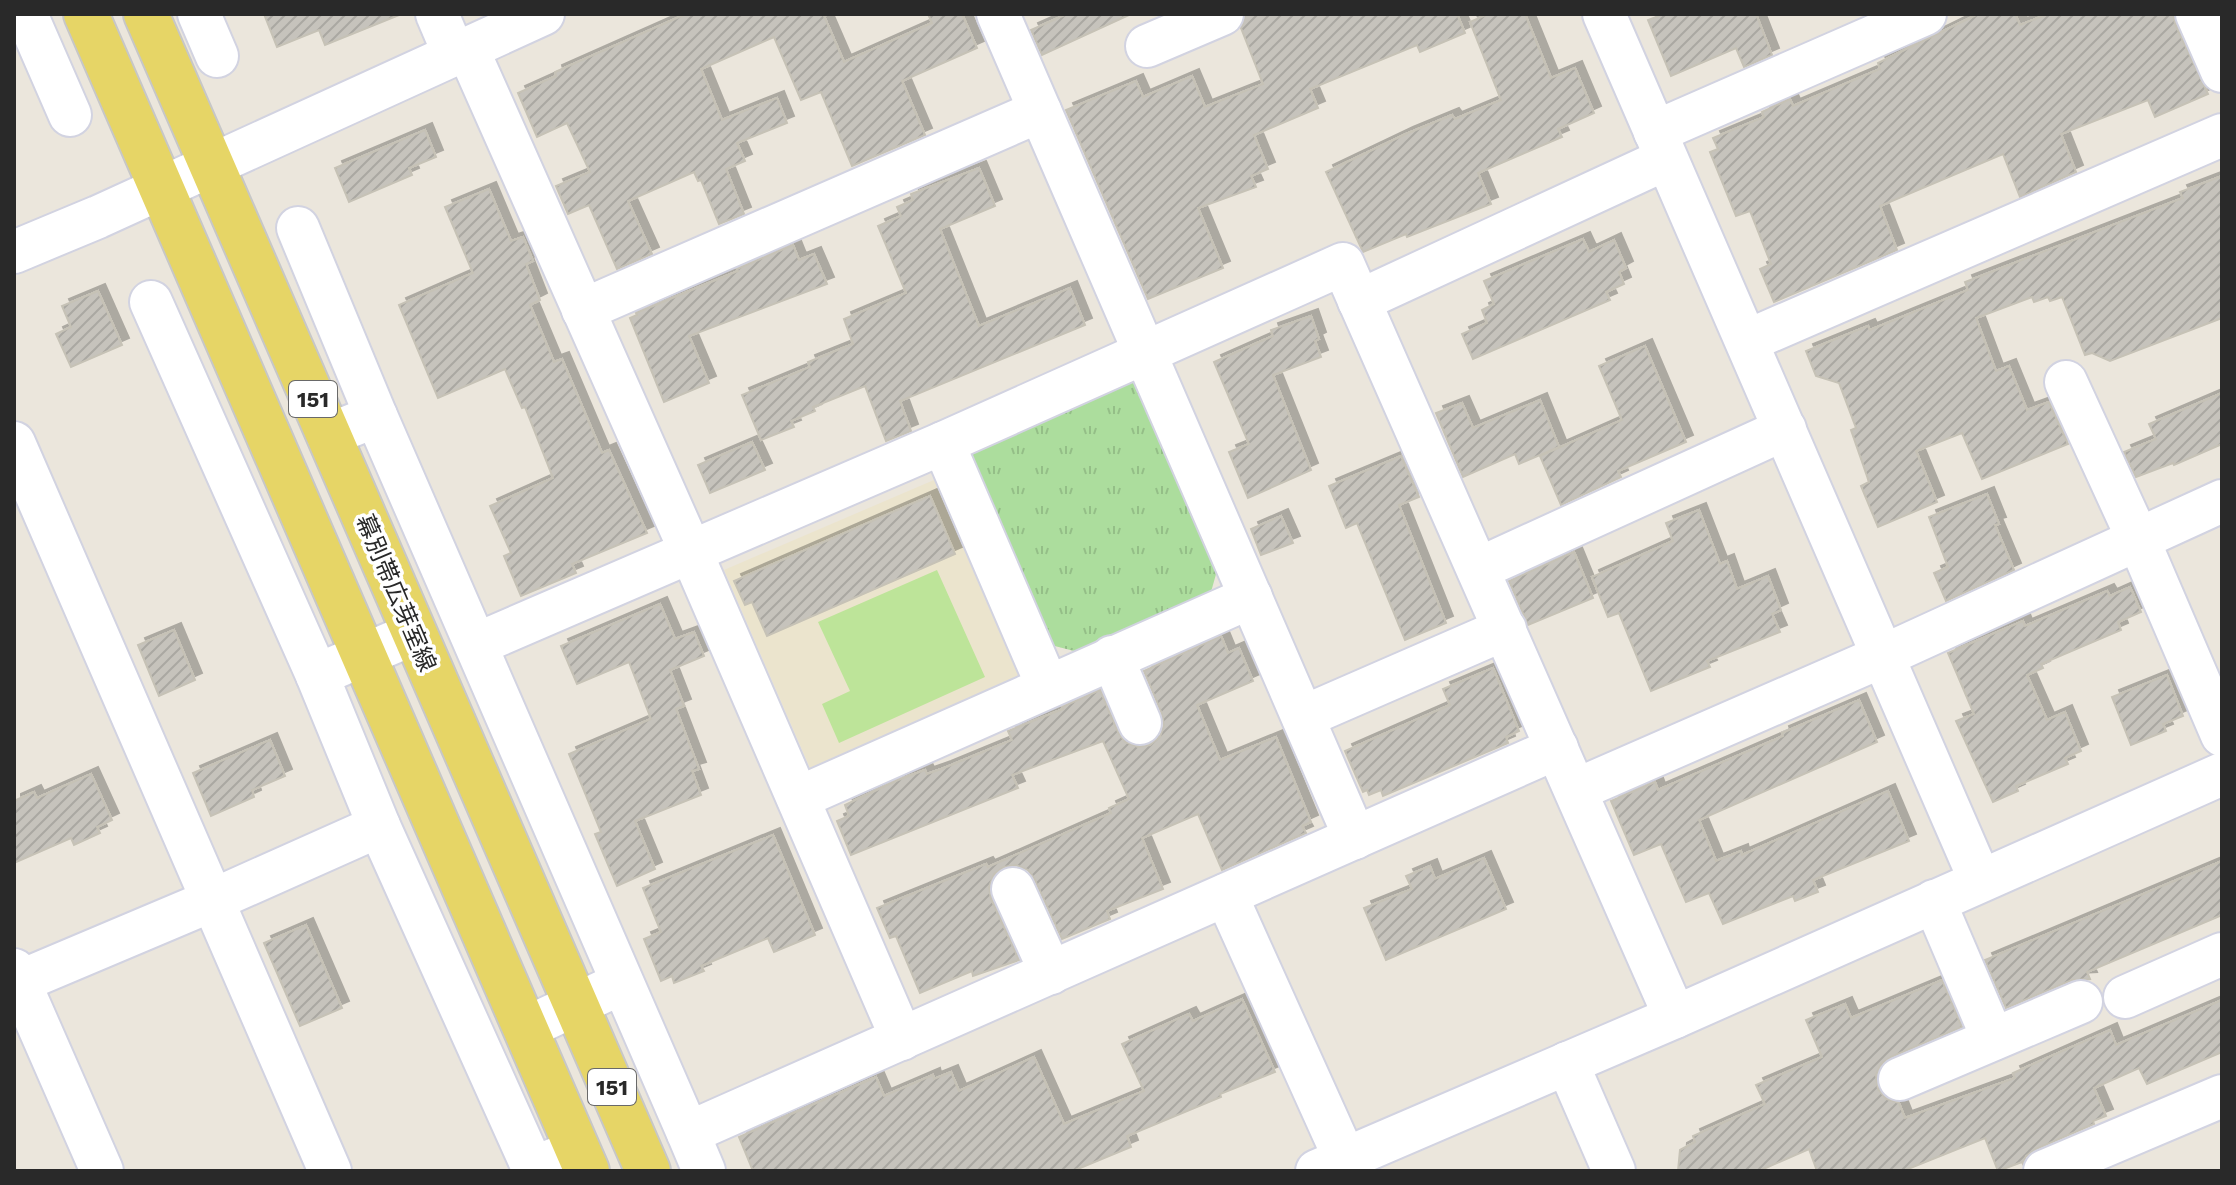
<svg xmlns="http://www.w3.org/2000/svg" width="2236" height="1185" font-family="'Work Sans','Noto Sans JP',sans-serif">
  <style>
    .education { fill: #ebe4cd }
    .grass { fill: url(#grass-tufts) }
    .pitch { fill: #bde499 }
    .building { fill: url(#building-hatch); stroke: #c6c2b6; stroke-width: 2; filter: url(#shadow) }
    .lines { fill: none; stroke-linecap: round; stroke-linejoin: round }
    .minor-casing { stroke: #d2d3e1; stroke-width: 46 }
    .major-casing { stroke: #c7c7c7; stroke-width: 48 }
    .minor { stroke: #fff; stroke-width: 42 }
    .major { stroke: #e6d566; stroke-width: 44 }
    .labels { text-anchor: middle; stroke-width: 7; stroke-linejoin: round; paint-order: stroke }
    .shield { fill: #fff; stroke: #696969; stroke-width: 2 }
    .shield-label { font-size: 22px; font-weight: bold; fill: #292929 }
    .street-label { font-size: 24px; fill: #292929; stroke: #fff }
  </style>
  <defs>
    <pattern id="grass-tufts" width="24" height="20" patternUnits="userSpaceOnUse" patternTransform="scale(2)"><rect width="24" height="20" fill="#acdd9d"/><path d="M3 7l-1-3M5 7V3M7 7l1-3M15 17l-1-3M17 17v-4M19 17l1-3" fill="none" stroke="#94be87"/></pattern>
    <pattern id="building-hatch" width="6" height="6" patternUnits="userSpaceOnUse" patternTransform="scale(2)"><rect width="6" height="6" fill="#c6c3bc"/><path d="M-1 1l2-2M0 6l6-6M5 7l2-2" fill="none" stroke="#aaa8a2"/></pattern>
    <filter id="shadow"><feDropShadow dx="7" dy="-7" stdDeviation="0" flood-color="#0004"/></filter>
  </defs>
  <rect width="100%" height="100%" fill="#ebe6dc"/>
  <path class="education" d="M934 480 1024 679 813 775 724 570Z"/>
  <path class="grass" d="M1134 377 1218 567 1211 592 1078 652 1043 643 962 454Z"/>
  <path class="pitch" d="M937 570 985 677 839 743 822 704 850 691 818 622Z"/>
  <g class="building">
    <path d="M264 14H399V15L325 45 319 30 277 47Z"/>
    <path d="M686 14H828L824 16 844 62 932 23 928 14H962L977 48 902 81 925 135 852 166 821 92 801 100 774 37 701 69 722 120 777 98 787 123 737 143 745 161 726 169 744 214 719 224 701 180 698 181 694 172 628 201 652 254 617 269 589 205 568 214 556 186 590 172 567 123 537 137 518 93 556 76 555 72Z"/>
    <path d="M1067 14H1131L1042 55 1031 30Z"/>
    <path d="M1246 14H1457L1465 33 1420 52 1417 45 1310 89 1318 108 1254 135 1268 169 1251 176 1256 187 1198 208 1223 268 1148 299 1066 110 1136 81 1143 97 1192 76 1205 107 1263 84 1241 28Z"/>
    <path d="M1488 14H1525L1551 78 1575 68 1594 113 1558 129 1562 137 1478 173 1491 204 1407 237 1406 234 1363 252 1326 172 1406 134 1452 115 1455 119 1501 100 1470 22Z"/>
    <path d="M1664 14H1756L1772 55 1744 67 1736 48 1671 76 1648 20Z"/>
    <path d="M1978 14H2015L2020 25 2048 14H2173L2175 24 2208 94 2155 117 2148 100 2061 134 2076 172 2020 197 2003 154 1880 206 1897 250 1774 302 1760 269 1771 264 1750 211 1736 216 1710 152 1718 149 1713 138 1764 117 1762 112 1790 99 1793 106 1880 69 1878 63Z"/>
    <path d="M425 130 436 157 409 168 412 175 349 202 335 168Z"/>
    <path d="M979 168 995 206 940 229 979 326 1070 288 1085 325 900 401 911 431 886 441 865 386 813 407 815 411 791 421 794 427 761 440 742 395 810 367 808 362 853 344 844 319 906 293 878 226 901 216 897 207 913 200 911 194Z"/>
    <path d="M2222 176V318L2110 361 2092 353 2085 355 2062 297 2050 301 2048 297 2034 302 2032 297 1976 318 1996 371 2009 366 2027 410 2049 402 2068 444 1982 479 1962 433 1916 451 1937 502 1878 527 1861 486 1869 482 1851 430 1856 428 1839 383 1816 376 1806 351 1868 326 1870 330 1968 290 1965 282 2183 198 2180 192Z"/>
    <path d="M489 189 511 241 523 237 533 261 526 264 540 300 530 305 554 362 562 359 602 453 609 450 647 533 572 564 576 573 521 596 504 556 511 553 490 506 553 478 525 407 522 408 505 369 438 398 399 305 473 273 445 207Z"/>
    <path d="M1583 239 1589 252 1614 240 1626 268 1619 272 1624 284 1606 292 1610 300 1473 359 1462 334 1487 323 1482 310 1494 304 1484 281Z"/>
    <path d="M793 245 799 260 814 254 827 284 689 336 709 383 664 402 630 318 637 315 636 313 738 271 737 269Z"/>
    <path d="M98 291 122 345 71 367 56 334 71 327 62 306Z"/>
    <path d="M1311 316 1319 339 1315 341 1321 357 1273 375 1311 470 1248 498 1229 452 1249 444 1214 362 1273 336 1271 330Z"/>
    <path d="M1645 346 1686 442 1618 471 1621 477 1561 505 1540 456 1622 420 1599 366Z"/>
    <path d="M2222 393V444L2174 465 2173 463 2136 477 2124 452 2156 439 2149 424Z"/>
    <path d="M1540 400 1559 447 1519 464 1515 454 1463 477 1436 413 1462 403 1473 428Z"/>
    <path d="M752 442 765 470 710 493 698 465Z"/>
    <path d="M1401 456 1419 497 1399 505 1446 623 1405 640 1357 523 1346 528 1329 486Z"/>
    <path d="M1987 494 1999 524 1995 525 2014 570 1946 601 1934 573 1948 567 1929 517Z"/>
    <path d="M930 496 955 554 767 636 752 602 745 605 734 581Z"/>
    <path d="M1699 510 1720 564 1727 561 1737 589 1768 576 1781 610 1772 614 1780 632 1707 661 1710 667 1651 691 1619 613 1608 617 1592 577 1673 541 1666 523Z"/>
    <path d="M1281 516 1293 543 1261 555 1251 529Z"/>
    <path d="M1574 552 1593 598 1528 625 1509 581Z"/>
    <path d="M2130 587 2141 612 2118 622 2121 630 2041 664 2043 668 2027 675 2047 720 2065 712 2081 751 2065 758 2068 764 2016 786 2018 791 1993 802 1956 721 1974 714 1948 653 2023 621 2025 626 2107 591 2110 596Z"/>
    <path d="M660 604 675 639 694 632 704 656 670 670 684 706 676 709 699 769 692 771 701 795 635 821 655 869 617 886 595 834 601 832 569 754 651 719 629 662 577 684 561 646Z"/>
    <path d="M174 630 195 680 159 696 138 645Z"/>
    <path d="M1221 636 1228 653 1239 648 1253 681 1197 705 1220 760 1276 737 1311 822 1302 826 1306 833 1222 870 1198 814 1142 838 1163 889 1107 911 1110 919 1062 939 1034 878 1028 870 1016 865 1004 867 994 874 989 887 991 899 1019 960 973 976 972 971 920 993 896 936 890 938 877 908 986 864 988 867 1111 813 1109 808 1129 799 1103 741 1012 775 1018 788 851 855 837 821 849 816 845 805 898 780 925 770 927 774 944 768 1012 740 1008 731 1063 709 1062 707 1100 690 1118 732 1125 742 1138 747 1150 745 1160 737 1164 725 1162 714 1144 671Z"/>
    <path d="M1493 668 1519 731 1506 737 1508 743 1383 796 1381 790 1369 795 1367 790 1363 792 1345 751 1450 705 1443 689Z"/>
    <path d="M2167 675 2183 716 2163 724 2166 731 2131 745 2112 697Z"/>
    <path d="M1859 700 1877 742 1699 820 1716 861 1741 851 1742 855 1888 791 1909 841 1813 880 1818 892 1795 901 1793 896 1723 924 1709 893 1686 902 1661 844 1634 855 1611 801 1655 782 1658 790 1783 736 1782 733Z"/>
    <path d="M270 740 285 776 252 790 254 797 211 816 193 773Z"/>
    <path d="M91 774 112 820 97 827 100 833 74 845 71 838 14 863V801L34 792 37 798Z"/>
    <path d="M773 835 815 935 774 952 768 938 701 966 704 971 674 983 672 976 661 981 644 939 661 932 643 888Z"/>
    <path d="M1484 858 1506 909 1386 960 1364 908 1412 889 1406 876 1430 866 1435 879Z"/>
    <path d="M2222 861V915L2087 972 2090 979 2072 980 2006 1008 1985 960Z"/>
    <path d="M306 925 342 1008 300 1026 264 943Z"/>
    <path d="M1942 980 1962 1027 1891 1057 1881 1064 1876 1075 1878 1089 1886 1099 1899 1103 1905 1118 2015 1078 2013 1073 2110 1030 2116 1045 2222 1000V1052L2147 1084 2139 1068 2094 1088 2106 1116 2093 1121 2094 1124 2036 1149 2026 1156 2023 1164 2022 1162 1998 1171 1985 1138 1903 1171H1817L1809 1149 1759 1171H1678L1680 1150 1695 1142 1693 1136 1765 1104 1756 1085 1822 1057 1806 1020 1845 1004 1851 1018Z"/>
    <path d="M1242 999 1275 1072 1220 1094 1221 1097 1127 1136 1131 1147 1073 1171H753L739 1137 876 1077 884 1096 933 1075 934 1079 951 1072 959 1091 1034 1057 1064 1124 1144 1091 1122 1044 1189 1014 1193 1021Z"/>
  </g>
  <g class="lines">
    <defs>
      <g id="minor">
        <path d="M26 14 70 115"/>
        <path d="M199 14 217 56"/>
        <path d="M437 14 454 54"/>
        <path d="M998 14 1355 838"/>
        <path d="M1604 14 1980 880"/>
        <path d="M2197 14 2222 71"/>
        <path d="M1147 46 1222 14"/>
        <path d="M467 48 691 552 902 1039"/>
        <path d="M1655 132 1925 14"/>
        <path d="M298 228 376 416"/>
        <path d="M14 252 98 217 543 14"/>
        <path d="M1359 301 1666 159"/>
        <path d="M151 302 317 675"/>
        <path d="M583 310 1040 111"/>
        <path d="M1747 341 2222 135"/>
        <path d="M2066 382 2138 539 2222 735"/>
        <path d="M328 435 376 416 688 1133 1557 748"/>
        <path d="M14 443 330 1171"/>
        <path d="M943 443 1047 685"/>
        <path d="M1478 569 1785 429"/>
        <path d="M477 644 943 443 1343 264 1675 1017"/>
        <path d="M1112 657 1140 723"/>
        <path d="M1303 717 1505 629"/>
        <path d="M1576 790 1883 656 2222 501"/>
        <path d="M798 798 1251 597"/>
        <path d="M379 826 533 1168 578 1150"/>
        <path d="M1013 889 1051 973"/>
        <path d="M1226 895 1345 1159"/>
        <path d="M1934 901 1993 1039"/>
        <path d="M14 970 102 1171"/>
        <path d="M14 984 213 900 379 826 317 675 413 634"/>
        <path d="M2125 997 2222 954"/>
        <path d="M526 1028 609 989"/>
        <path d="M1567 1063 1614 1171"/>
        <path d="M1900 1079 2081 1002"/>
        <path d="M688 1133 704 1171"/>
        <path d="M1317 1171 1675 1017 2222 774"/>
        <path d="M2045 1171 2222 1096"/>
      </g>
      <g id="major">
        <path d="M86 14 587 1171"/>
        <path d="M146 14 648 1171"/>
      </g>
    </defs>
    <use href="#minor" class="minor-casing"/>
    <use href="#major" class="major-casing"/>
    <use href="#minor" class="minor"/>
    <use href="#major" class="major"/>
  </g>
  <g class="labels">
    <g class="shield">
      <rect x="289" y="381" width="48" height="36" rx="6"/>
      <rect x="588" y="1069" width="48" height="36" rx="6"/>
    </g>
    <g class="shield-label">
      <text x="313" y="407">151</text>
      <text x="612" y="1095">151</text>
    </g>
    <g class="street-label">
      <text transform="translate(396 593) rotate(67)" y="8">幕別帯広芽室線</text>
    </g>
  </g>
  <rect width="2236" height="1185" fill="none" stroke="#292929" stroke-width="32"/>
</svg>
